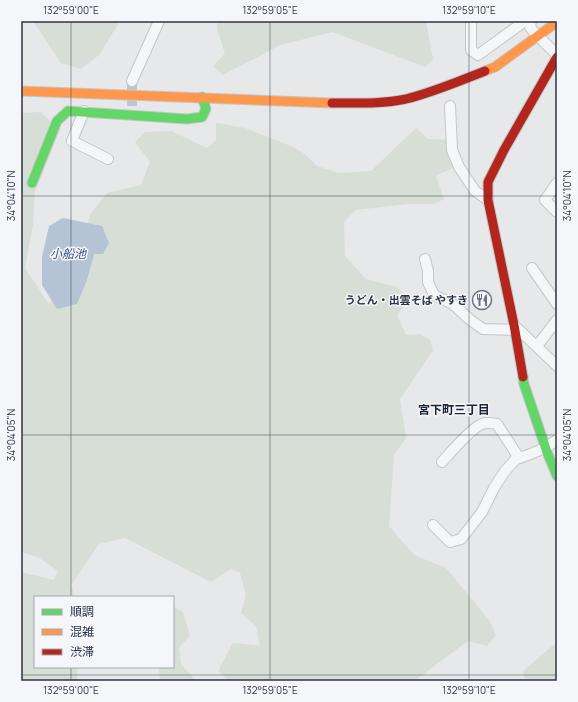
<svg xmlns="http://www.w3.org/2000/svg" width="578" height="702" font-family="Manrope,'Noto Sans JP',sans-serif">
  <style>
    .green { fill: #d6ded6 }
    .water { fill: #b4c4d5 }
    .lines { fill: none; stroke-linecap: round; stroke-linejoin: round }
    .street-tunnel { stroke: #c1c4c9; stroke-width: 10; stroke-dasharray: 10 5; stroke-linecap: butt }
    .street-casing { stroke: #c4c6c8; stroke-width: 12 }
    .fast-casing { stroke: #c4c6c8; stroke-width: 11 }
    .slow-casing { stroke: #c4c6c8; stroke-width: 11 }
    .jam-casing { stroke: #c4c6c8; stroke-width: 11 }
    .street { stroke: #f5f6f7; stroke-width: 10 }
    .fast { stroke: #63d668; stroke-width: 9 }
    .slow { stroke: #ff974d; stroke-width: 9 }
    .jam { stroke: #b3261e; stroke-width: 9 }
    .ticks { fill: none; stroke: #2b3445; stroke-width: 1; stroke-opacity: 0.45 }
    .labels { text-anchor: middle; stroke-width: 3; stroke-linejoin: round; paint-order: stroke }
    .poi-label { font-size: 11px; font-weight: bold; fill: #2b3445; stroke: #f4f6f9; text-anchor: end }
    .water-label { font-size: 12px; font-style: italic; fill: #34527a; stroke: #f4f6f9 }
    .neighbourhood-label { font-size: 12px; font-weight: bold; fill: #1d2536; stroke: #f4f6f9 }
    .neatline { fill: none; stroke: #2b3445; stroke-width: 1.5 }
    .ticks-label { font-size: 10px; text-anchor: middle; fill: #2b3445 }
  </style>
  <rect width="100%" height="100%" fill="#e6e8ea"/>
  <g class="green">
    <path d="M32 21H120L99 55 81 69 61 63 38 28Z"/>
    <path d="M217 21H426L433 60 425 67 333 32 280 45 223 75 213 66 225 54 217 29Z"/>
    <path d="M40 112 60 129 35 192 33 224 25 268 49 304 65 284 91 213 107 193 141 185 150 162 135 142 145 132 171 131 207 148 216 140V123L245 128 293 147 305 154 317 166 339 173 371 171 416 128 428 139 452 140 460 164 436 176 444 199 434 204H408L356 210 344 222 345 256 366 279 397 287 405 295 404 306 397 315 406 335 420 334 430 340 433 350 400 399 406 438 394 455 389 526 414 555 446 568 489 620 496 635 487 646 468 641 414 681H229L218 671 233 643 260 646 256 626 241 613 246 595 240 573 231 569 211 582 125 538 99 544 71 585 75 597H35V667H78L77 681H21V572L54 580 58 571 38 557 21 552V113Z"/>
    <path d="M173 606 183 612 190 636 179 647 181 664 196 681H160L159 668 157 667H173Z"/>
    <path d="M557 642V681H525L523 671Z"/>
  </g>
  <path class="water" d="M63 218 102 226 109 243 103 254H94L87 280 77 304 57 309 42 285V257L49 226Z"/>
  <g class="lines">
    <path class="street-tunnel" d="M132 81V115"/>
    <defs>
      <g id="street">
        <path d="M471 21V50L478 55 525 21"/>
        <path d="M531 21 530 27 533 31 557 55"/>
        <path d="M132 81 159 21"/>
        <path d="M450 106 452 150 459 167 475 191 488 200"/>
        <path d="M84 111 72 141 108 159"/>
        <path d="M557 183 545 200 557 212"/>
        <path d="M425 259 428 271V282L434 295 453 304 469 319 483 329 515 330"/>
        <path d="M532 268 557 304"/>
        <path d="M514 325 557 366"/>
        <path d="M537 346 557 320"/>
        <path d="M442 462C451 452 470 429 482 424 487 422 492 423 497 424L519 458"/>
        <path d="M433 525 450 542 461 539 482 512 494 488 505 471 516 459 528 455 545 448 557 440"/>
      </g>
      <g id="fast">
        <path d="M32 183 57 121 68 111 187 119 202 117 206 109 202 97"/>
        <path d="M523 377 524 384 547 452 557 476"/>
      </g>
      <g id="slow">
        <path d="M485 71 495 67 557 22"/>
        <path d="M21 91 332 103"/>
      </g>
      <g id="jam">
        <path d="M332 103C357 103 383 104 406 99 434 92 459 81 485 71"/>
        <path d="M523 377 514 325 488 200V182L504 150 557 57"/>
      </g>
    </defs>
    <use href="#street" class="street-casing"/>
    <use href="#fast" class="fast-casing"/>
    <use href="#slow" class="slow-casing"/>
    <use href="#jam" class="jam-casing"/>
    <use href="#street" class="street"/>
    <use href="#fast" class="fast"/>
    <use href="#slow" class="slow"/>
    <use href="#jam" class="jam"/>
  </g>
  <path class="ticks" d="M71 21V597M270 21V681M469 21V681M21 196H557M21 435H557M71 667V681M21 675H557"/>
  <defs>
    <symbol id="restaurant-ring" viewBox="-11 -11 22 22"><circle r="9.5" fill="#f4f6f9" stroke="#6c737f" stroke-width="1.5"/><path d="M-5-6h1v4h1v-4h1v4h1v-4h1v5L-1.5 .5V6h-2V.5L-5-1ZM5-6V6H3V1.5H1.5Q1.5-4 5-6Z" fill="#6c737f"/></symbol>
  </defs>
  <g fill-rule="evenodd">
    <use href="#restaurant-ring" x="471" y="289" width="22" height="22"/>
  </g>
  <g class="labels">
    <g class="poi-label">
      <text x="468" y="304">うどん・出雲そば やすき</text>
    </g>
    <g class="water-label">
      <text x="68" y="258">小船池</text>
    </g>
    <g class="neighbourhood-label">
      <text x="454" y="414">宮下町三丁目</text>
    </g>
  </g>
  <rect width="578" height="702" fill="none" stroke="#f4f6f9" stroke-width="44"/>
  <rect x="34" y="596" width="140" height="72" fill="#f4f6f9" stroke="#a4a8b1"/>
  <rect x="42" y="609" width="20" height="6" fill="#63d668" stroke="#a4a8b1"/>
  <text x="70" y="616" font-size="12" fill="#2b3445">順調</text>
  <rect x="42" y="629" width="20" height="6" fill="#ff974d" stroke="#a4a8b1"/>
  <text x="70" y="636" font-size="12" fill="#2b3445">混雑</text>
  <rect x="42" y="649" width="20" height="6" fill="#b3261e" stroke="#a4a8b1"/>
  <text x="70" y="656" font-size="12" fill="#2b3445">渋滞</text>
  <rect x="22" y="22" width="534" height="658" class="neatline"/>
  <g class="ticks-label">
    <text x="71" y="14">132°59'00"E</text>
    <text x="270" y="14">132°59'05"E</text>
    <text x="469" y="14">132°59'10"E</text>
    <text transform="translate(11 196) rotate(-90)" y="4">34°04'10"N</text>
    <text transform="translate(567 196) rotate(-90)" y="4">34°04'10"N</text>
    <text transform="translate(11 435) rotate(-90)" y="4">34°04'05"N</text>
    <text transform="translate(567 435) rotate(-90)" y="4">34°04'05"N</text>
    <text x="71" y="694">132°59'00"E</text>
    <text x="270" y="694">132°59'05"E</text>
    <text x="469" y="694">132°59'10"E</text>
  </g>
</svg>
